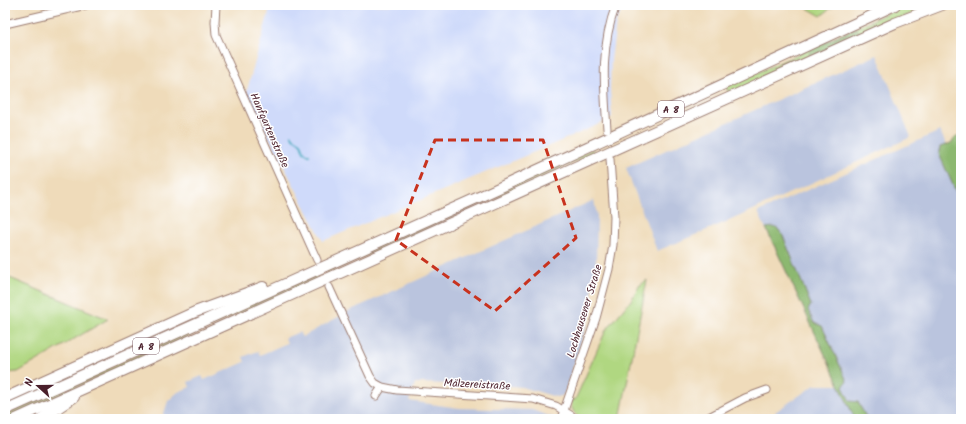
<svg xmlns="http://www.w3.org/2000/svg" width="966" height="424" font-family="Kalam,sans-serif">
  <style>
    .built { fill: #cfdafa }
    .industrial { fill: #bac4de }
    .green { fill: #b0d781; stroke: #7d7b56 }
    .forest { fill: #8cb86f; stroke: #6b6c4d }
    .lines { fill: none; stroke-linecap: round; stroke-linejoin: round }
    .stream { stroke: #3facbe; stroke-width: 2 }
    .minor-casing { stroke: #9c7d72; stroke-width: 9 }
    .highway-casing { stroke: #9c7d72; stroke-width: 12 }
    .minor { stroke: #fff; stroke-width: 7 }
    .highway { stroke: #fff; stroke-width: 10 }
    .marked { fill: none; stroke: #c8321e; stroke-width: 3; stroke-dasharray: 8 5; stroke-linejoin: round }
    .labels { text-anchor: middle; stroke-width: 3; stroke-linejoin: round; paint-order: stroke }
    .shield { fill: #fff; stroke: #80626b; stroke-width: 1 }
    .shield-label { font-size: 10px; font-weight: bold; fill: #4a1f2b }
    .street-label { font-size: 11px; fill: #4a1f2b; stroke: #fff }
  </style>
  <rect width="100%" height="100%" fill="#fff"/>
  <filter id="ink" filterUnits="userSpaceOnUse"><feTurbulence type="fractalNoise" baseFrequency=".025" numOctaves="2"/><feDisplacementMap in="SourceGraphic" scale="8" xChannelSelector="R" yChannelSelector="G"/><feConvolveMatrix kernelMatrix="1 2 1 2 8 2 1 2 1" color-interpolation-filters="sRGB"/></filter>
  <filter id="wash" filterUnits="userSpaceOnUse"><feTurbulence type="fractalNoise" baseFrequency=".012" numOctaves="4" result="noise"/><feDisplacementMap in="SourceGraphic" scale="16" xChannelSelector="R" yChannelSelector="G"/><feGaussianBlur stdDeviation="0.9" result="paint"/><feColorMatrix in="noise" values="0 0 0 0 0 0 0 0 0 0 0 0 0 0 0 0 0 1.4 0 .05"/><feComposite in="paint" operator="in"/></filter>
  <g filter="url(#wash)">
    <rect width="100%" height="100%" fill="#efdbba"/>
    <path class="built" d="M271 5H624L616 23 611 60 610 89 612 117 591 128 323 241 246 94Z"/>
    <g class="industrial">
      <path d="M877 55 911 137 740 216 657 251 626 168Z"/>
      <path d="M940 131 961 176V419H778L775 412 815 385H839L758 212Z"/>
      <path d="M594 200 597 216 596 266 588 321 565 392 562 396 556 397 522 387 503 385 415 383 409 401 459 408 532 410 557 419H162L168 401 178 392 190 387 188 382 202 376 204 380 245 362 243 357 258 351 260 355 287 343 285 338 299 332 302 337 351 310Z"/>
    </g>
    <g class="green">
      <path d="M802 5H835L821 16Z"/>
      <path d="M905 5H931L729 94 726 87Z"/>
      <path d="M593 149 594 153 327 273 326 270Z"/>
      <path d="M317 274 319 277 5 419V415Z"/>
      <path d="M5 276 108 319 18 372 5 373Z"/>
      <path d="M647 280 620 419C611 419 592 421 584 419 575 417 570 408 571 399L575 400 606 330 632 299 639 286Z"/>
    </g>
    <g class="forest">
      <path d="M855 29H857L859 33C846 39 822 54 809 55L810 50Z"/>
      <path d="M961 134V203L939 154 940 147 951 143 955 137Z"/>
      <path d="M774 227 779 230 783 236 811 305 808 310 814 323 822 326 847 381 843 387 850 401 858 402 867 419H855L766 228Z"/>
    </g>
    <g class="lines">
      <path class="stream" d="M292 135 293 138 301 143 304 152 309 155"/>
    </g>
  </g>
  <g filter="url(#ink)">
    <g class="lines">
      <defs>
        <g id="minor">
          <path d="M216 5 215 22 216 35 317 260"/>
          <path d="M5 24 86 5"/>
          <path d="M607 129C604 86 600 47 616 5"/>
          <path d="M329 287 370 376 375 383 382 387 397 390 533 399 556 406 577 419"/>
          <path d="M376 396 382 387"/>
          <path d="M561 419 596 318 609 269 613 245 614 217 610 159"/>
          <path d="M705 419 745 398 767 390"/>
        </g>
        <g id="highway">
          <path d="M5 398 195 312 263 287"/>
          <path d="M5 410 479 197 895 5"/>
          <path d="M16 419 855 41 895 23 942 5"/>
          <path d="M41 419 74 397"/>
        </g>
      </defs>
      <use href="#minor" class="minor-casing"/>
      <use href="#highway" class="highway-casing"/>
      <use href="#minor" class="minor"/>
      <use href="#highway" class="highway"/>
    </g>
  </g>
  <path class="marked" d="M435 140H543L576 238 495 311 396 240Z"/>
  <g class="labels">
    <g class="shield">
      <rect x="658" y="101" width="26" height="16" rx="3"/>
      <rect x="133" y="338" width="26" height="16" rx="3"/>
    </g>
    <g class="shield-label">
      <text x="671" y="113">A 8</text>
      <text x="146" y="350">A 8</text>
    </g>
    <g class="street-label">
      <text transform="translate(270 130) rotate(66)" y="4">Hanfgartenstraße</text>
      <text transform="translate(584 311) rotate(-73)" y="4">Lochhausener Straße</text>
      <text transform="translate(477 384) rotate(3)" y="4">Mälzereistraße</text>
    </g>
  </g>
  <rect width="966" height="424" fill="none" stroke="#fff" stroke-width="20"/>
  <g transform="translate(38 386) rotate(291)" stroke="#ffffff" stroke-width="3" paint-order="stroke">
  <path d="M0-3L7 15L0 10L-7 15Z" fill="#4a1f2b"/>
  <text y="-6" font-size="11" font-weight="bold" text-anchor="middle" fill="#4a1f2b">N</text>
  </g>
</svg>
